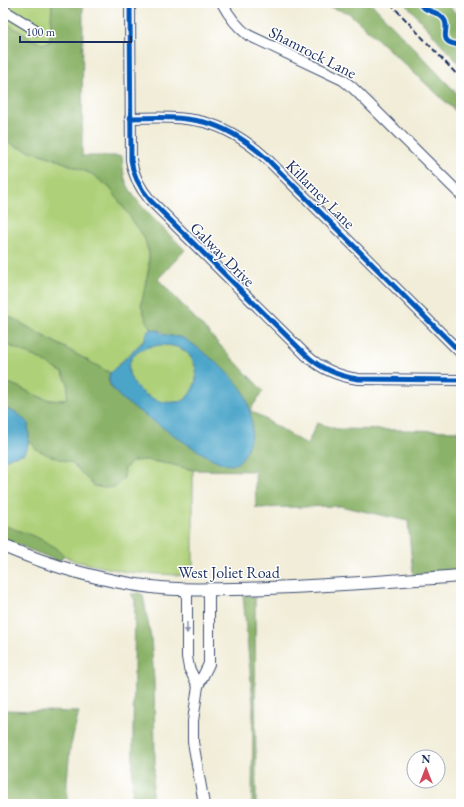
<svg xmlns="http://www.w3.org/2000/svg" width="464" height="807" font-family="'EB Garamond',serif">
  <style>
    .green { fill: #aed078; stroke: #64806b }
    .forest { fill: #8ab268; stroke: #527063 }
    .water { fill: #4ca5c9; stroke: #346a94; fill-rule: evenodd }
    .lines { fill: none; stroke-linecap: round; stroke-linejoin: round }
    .minor-casing { stroke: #3b4c70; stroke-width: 12 }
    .major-casing { stroke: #3b4c70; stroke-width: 14 }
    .minor { stroke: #fff; stroke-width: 10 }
    .major { stroke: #fff; stroke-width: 12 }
    .rail { stroke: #1b2f5e; stroke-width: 2; stroke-dasharray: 6 3; stroke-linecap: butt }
    .cycleway-casing { stroke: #fff; stroke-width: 8 }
    .cycleway { stroke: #0057b8; stroke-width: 5 }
    .oneway { fill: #8d97ae }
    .labels { text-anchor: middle; stroke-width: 3; stroke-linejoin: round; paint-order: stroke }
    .street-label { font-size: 16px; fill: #1b2f5e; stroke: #fff }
  </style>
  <rect width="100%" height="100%" fill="#fff"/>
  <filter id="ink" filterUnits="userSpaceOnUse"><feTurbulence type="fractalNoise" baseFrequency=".025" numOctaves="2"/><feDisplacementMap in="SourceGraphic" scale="8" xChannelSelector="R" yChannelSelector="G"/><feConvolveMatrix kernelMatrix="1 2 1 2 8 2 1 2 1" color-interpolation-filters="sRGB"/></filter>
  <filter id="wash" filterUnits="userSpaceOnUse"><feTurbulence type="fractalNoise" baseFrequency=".012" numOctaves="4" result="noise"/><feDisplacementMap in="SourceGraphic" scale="16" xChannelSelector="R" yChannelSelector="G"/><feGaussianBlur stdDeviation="0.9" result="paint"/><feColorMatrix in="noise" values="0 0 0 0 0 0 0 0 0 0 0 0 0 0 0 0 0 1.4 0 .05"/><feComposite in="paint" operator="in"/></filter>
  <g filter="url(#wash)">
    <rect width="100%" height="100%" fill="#f1edd8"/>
    <g class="green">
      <path d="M3 3H52L50 42 43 44 33 40 3 21Z"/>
      <path d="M3 139 15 146 50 157 92 174 110 188 144 236 149 253V268L145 286 146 320 152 329 148 331 143 341 110 373 3 313Z"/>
      <path d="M3 343 40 359 63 373 68 384 67 398C47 408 23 385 3 382Z"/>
      <path d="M160 345C170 345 179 346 186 352 200 365 199 383 188 396 187 397 186 399 184 401 182 402 177 402 175 402 146 407 107 368 143 349 148 346 155 346 160 345Z"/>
      <path d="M29 440 36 449 72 463 82 473 125 468 133 461 145 460 170 464 193 470V576L126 572 75 561 63 555 57 548 46 542 3 525V461L13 456H18L27 450Z"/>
    </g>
    <g class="forest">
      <path d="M52 3H83L82 156H122C123 166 123 177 128 186 138 207 168 232 185 250L158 279 263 391 250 410 307 445 317 423 337 429 461 431V571L413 575 408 521 340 506 256 508 255 471 193 470 170 464 145 460 133 461 125 468 124 478 115 487 103 488 94 486 72 463 48 455 36 449 29 440V431L8 409 3 408V382C23 385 47 408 67 398L68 384 63 373 40 359 3 343V313L110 373C108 378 108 381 110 385 119 401 147 416 163 426 183 439 201 453 223 463L251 420 244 392 215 361 183 338 165 335 162 331 152 329 146 320 141 305 149 268V253L144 237 110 188 92 174 50 157 15 146 3 139V21L33 40 43 44 50 42Z"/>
      <path d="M320 3H371L461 98V116L349 13 326 6Z"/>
      <path d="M405 3H446L461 19V66Z"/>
      <path d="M3 525C23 533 48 538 63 555L62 559 58 561 3 539Z"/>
      <path d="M139 593 143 595 151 638 154 680 155 762 151 804H132L135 600 131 594Z"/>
      <path d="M243 595 255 597 256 804H252L253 703Z"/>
      <path d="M3 710 79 712 70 749 67 781V804H3Z"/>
    </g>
    <g class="water">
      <path d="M152 329C158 330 160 332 165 335 171 337 178 336 183 338 191 342 199 349 206 354 216 362 238 381 244 393 249 404 254 422 251 435 250 439 249 444 247 449 245 456 238 465 231 465 213 465 157 423 139 411 128 404 104 388 110 373L143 342 148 331ZM160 345C170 345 179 346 186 352 200 365 199 383 188 396 187 397 186 399 184 400 182 402 177 402 175 402 146 407 107 368 143 349 148 346 155 346 160 345Z"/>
      <path d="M3 408 17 413 28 423C29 434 30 445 23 454L13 456 3 461Z"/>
    </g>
  </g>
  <g filter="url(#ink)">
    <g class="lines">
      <defs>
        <g id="minor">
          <path d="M130 3 131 160C133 176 140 188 150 200L306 355C321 369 338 376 358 379L461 380"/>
          <path d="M222 3C229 16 236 26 248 35L343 80 353 88 461 195"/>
          <path d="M3 10 36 30"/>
          <path d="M130 118C190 116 221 117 267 159L461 353"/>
          <path d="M187 589V657L189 668 198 686 209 664V589"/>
          <path d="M198 686 193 721V742L204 804"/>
        </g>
        <path id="major" d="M3 546C51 566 100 581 152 587 178 591 207 589 234 589 309 588 385 581 461 576"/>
      </defs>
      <use href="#minor" class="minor-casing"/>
      <use href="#major" class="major-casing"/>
      <use href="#minor" class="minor"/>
      <use href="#major" class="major"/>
      <path class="rail" d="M390 3 461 79"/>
      <defs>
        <g id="cycleway">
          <path d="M130 3 131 160C133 176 140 188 150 200L306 355C321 369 338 376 358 379L461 380"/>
          <path d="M419 3C427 14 435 9 443 18 453 28 433 43 461 45"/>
          <path d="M130 118C190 116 221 117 267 159L461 353"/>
        </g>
      </defs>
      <use href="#cycleway" class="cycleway-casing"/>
      <use href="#cycleway" class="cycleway"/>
    </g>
    <defs><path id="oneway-solid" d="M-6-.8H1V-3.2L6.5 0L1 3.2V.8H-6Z"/></defs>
    <use class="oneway" href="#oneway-solid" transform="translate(187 628) rotate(90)"/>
  </g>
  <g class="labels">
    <g class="street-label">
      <text transform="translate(313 52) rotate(27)" y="6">Shamrock Lane</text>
      <text transform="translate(321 194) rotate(45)" y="6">Killarney Lane</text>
      <text transform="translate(223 254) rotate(45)" y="6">Galway Drive</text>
      <text x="229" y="578">West Joliet Road</text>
    </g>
  </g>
  <rect width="464" height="807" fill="none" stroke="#fff" stroke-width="16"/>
  <g transform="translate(426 769)"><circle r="19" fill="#ffffff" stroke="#a4acbf"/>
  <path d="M0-3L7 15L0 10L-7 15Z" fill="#d1495b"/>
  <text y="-6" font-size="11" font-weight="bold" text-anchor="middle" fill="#1b2f5e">N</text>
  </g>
  <path d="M20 36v6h111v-6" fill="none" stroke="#1b2f5e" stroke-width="2"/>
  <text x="26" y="36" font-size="12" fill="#1b2f5e" stroke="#ffffff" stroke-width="3" paint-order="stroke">100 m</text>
</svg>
